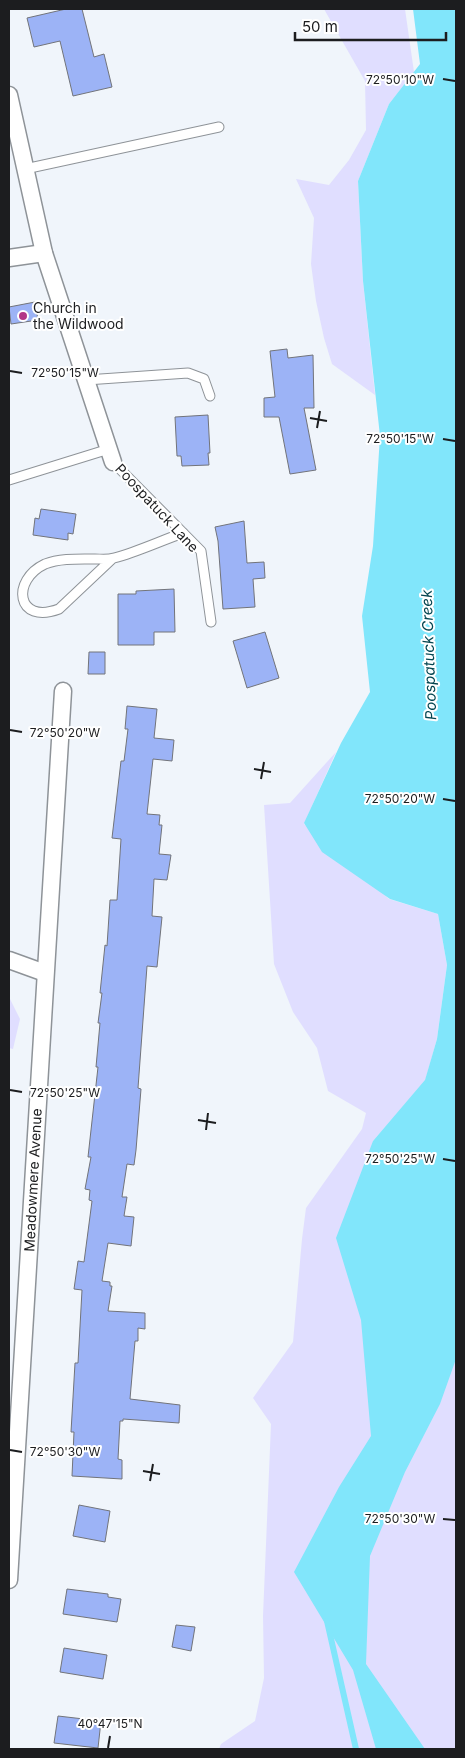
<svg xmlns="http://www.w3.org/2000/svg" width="465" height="1758" font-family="Inter,sans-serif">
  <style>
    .green { fill: #e0deff }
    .water { fill: #81e6fb }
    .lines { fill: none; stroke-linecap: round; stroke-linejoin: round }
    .stream { stroke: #81e6fb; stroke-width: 6 }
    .building { fill: #9cb3f6; stroke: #72747a }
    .service-casing { stroke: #8e9398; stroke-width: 11 }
    .minor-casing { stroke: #8e9398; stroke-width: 19 }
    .service { stroke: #fff; stroke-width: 9 }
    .minor { stroke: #fff; stroke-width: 16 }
    .ticks { fill: none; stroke: #1c1d1f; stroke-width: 2 }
    .poi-dot { fill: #b23687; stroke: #fff; stroke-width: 2 }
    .labels { text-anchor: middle; stroke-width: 4; stroke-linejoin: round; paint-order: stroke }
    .poi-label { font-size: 14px; fill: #1c1d1f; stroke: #fff; text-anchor: start }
    .street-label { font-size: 14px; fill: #1c1d1f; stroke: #fff }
    .water-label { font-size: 15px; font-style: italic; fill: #044651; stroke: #fff }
    .ticks-label { font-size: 12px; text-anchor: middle; fill: #1c1d1f; stroke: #fff; stroke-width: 4; stroke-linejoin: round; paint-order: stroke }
  </style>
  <rect width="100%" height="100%" fill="#f0f5fb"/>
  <g class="green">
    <path d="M324 9H405L414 72 389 104 358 181 363 281 375 395 332 364 324 338 316 301 311 264 314 218 296 179 329 185 349 160 366 130 365 81Z"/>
    <path d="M336 752 304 824 389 899 438 914 447 965 437 1039 425 1081 373 1141 456 1305V1749H219L221 1744 255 1721 264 1678 263 1616 271 1424 253 1398 293 1342 302 1239 306 1208 362 1129 366 1113 328 1091 317 1048 293 1012 274 964 264 805 290 803Z"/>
    <path d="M9 997 20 1019 13 1049 9 1048Z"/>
  </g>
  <path class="water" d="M413 9H456V1359L440 1404 405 1472 370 1556 366 1664 425 1749H376L353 1670 294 1572 339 1487 371 1436 361 1320 336 1238 373 1141 425 1080 437 1039 447 965 438 914 390 899 322 852 304 823 341 743 370 692 362 616 373 546 380 436 363 281 358 181 389 104 420 64Z"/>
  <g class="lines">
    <path class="stream" d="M327 1621 356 1749"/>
  </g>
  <g class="building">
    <path d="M66 9H82L94 57 104 54 112 87 73 96 60 41 34 47 27 18Z"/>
    <path d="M35 302 38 320 11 324 9 307Z"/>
    <path d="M287 349 288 358 313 355 314 408H304L316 470 290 474 279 417H264V398L275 397 270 351Z"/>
    <path d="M208 415 210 453H208L209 465 182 466 181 456H177L175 417Z"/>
    <path d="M41 509 76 514 73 534 68 533V540L33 535 35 518 39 519Z"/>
    <path d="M244 521 247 563 264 562 265 578 253 579 255 607 223 609 218 541 215 527Z"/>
    <path d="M174 589 175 632H154V645H118V594H136V591Z"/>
    <path d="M265 632 279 678 247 688 233 641Z"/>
    <path d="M89 652H105V674H88Z"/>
    <path d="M127 706 157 709 154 738 174 740 172 761 153 759 147 814 160 815 159 825H162L159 854 171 855 167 880 154 879 152 916 162 917 157 967 147 966 138 1088 141 1089 136 1150 134 1165 127 1164 122 1197H127L124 1216 134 1217 131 1246 108 1243 102 1281 110 1282V1286H112L108 1311 145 1313V1329L138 1328V1341H135L130 1399 180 1405 179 1423 123 1419V1421H120L118 1459 122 1460V1479L72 1476 74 1432H71L75 1363H78L82 1290 74 1289 78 1261 84 1262 92 1201 89 1200 90 1190 85 1189 91 1157H88L98 1067H96L100 1023H98L102 993H100L105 945 107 946 110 900H117L121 839 112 838 121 761H124L128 729H125Z"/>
    <path d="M79 1505 110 1511 105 1542 73 1536Z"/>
    <path d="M67 1589 108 1594V1597L121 1599 117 1622 63 1614Z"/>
    <path d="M176 1625 195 1627 191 1651 172 1647Z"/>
    <path d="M64 1648 107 1655 103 1679 60 1672Z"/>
    <path d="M58 1716 101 1721 98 1748 54 1743Z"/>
  </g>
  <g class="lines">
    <defs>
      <g id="service">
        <path d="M25 169 219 127"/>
        <path d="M86 380 188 373 204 379 210 396"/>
        <path d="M113 462 201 551 211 622"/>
        <path d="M9 480 109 449"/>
        <path d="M112 559 59 609C16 625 11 580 45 564 60 558 79 559 95 559 101 559 108 560 114 558 137 552 160 541 183 533"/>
      </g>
      <g id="minor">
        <path d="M9 95 44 253 113 462"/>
        <path d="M9 258 44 253"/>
        <path d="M9 960 45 973"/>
        <path d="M9 1580 63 691"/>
      </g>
    </defs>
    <use href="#service" class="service-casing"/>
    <use href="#minor" class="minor-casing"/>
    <use href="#service" class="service"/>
    <use href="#minor" class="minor"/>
  </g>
  <path class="ticks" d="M443 79 455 81M10 371 22 373M310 418 327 421M317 428 320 411M443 439 455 441M10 730 22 732M254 769 271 772M261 779 264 762M443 799 455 801M10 1090 22 1092M198 1120 216 1123M206 1130 208 1113M443 1159 455 1161M10 1450 22 1452M143 1471 160 1474M150 1481 153 1464M443 1519 455 1520M108 1748 110 1736"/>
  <circle class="poi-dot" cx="23" cy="316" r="5"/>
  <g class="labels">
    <g class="poi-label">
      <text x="33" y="313">Church in<tspan x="33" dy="16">the Wildwood</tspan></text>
    </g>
    <g class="street-label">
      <text transform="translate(157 508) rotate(47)" y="5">Poospatuck Lane</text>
      <text transform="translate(33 1180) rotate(-87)" y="5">Meadowmere Avenue</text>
    </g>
    <g class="water-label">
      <text transform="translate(429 655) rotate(-92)" y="5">Poospatuck Creek</text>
    </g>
  </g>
  <g class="ticks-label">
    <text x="400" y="84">72°50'10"W</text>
    <text x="65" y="377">72°50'15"W</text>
    <text x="400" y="443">72°50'15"W</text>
    <text x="65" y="737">72°50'20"W</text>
    <text x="400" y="803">72°50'20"W</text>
    <text x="65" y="1097">72°50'25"W</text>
    <text x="400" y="1163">72°50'25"W</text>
    <text x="65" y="1456">72°50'30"W</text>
    <text x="400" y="1523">72°50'30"W</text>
    <text x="110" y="1728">40°47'15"N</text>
  </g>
  <rect width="465" height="1758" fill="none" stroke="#1c1d1f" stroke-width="20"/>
  <path d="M295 32v8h151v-8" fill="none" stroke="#1c1d1f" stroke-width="2.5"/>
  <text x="302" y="32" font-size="15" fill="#1c1d1f" stroke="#ffffff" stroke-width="4" paint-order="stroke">50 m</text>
</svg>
